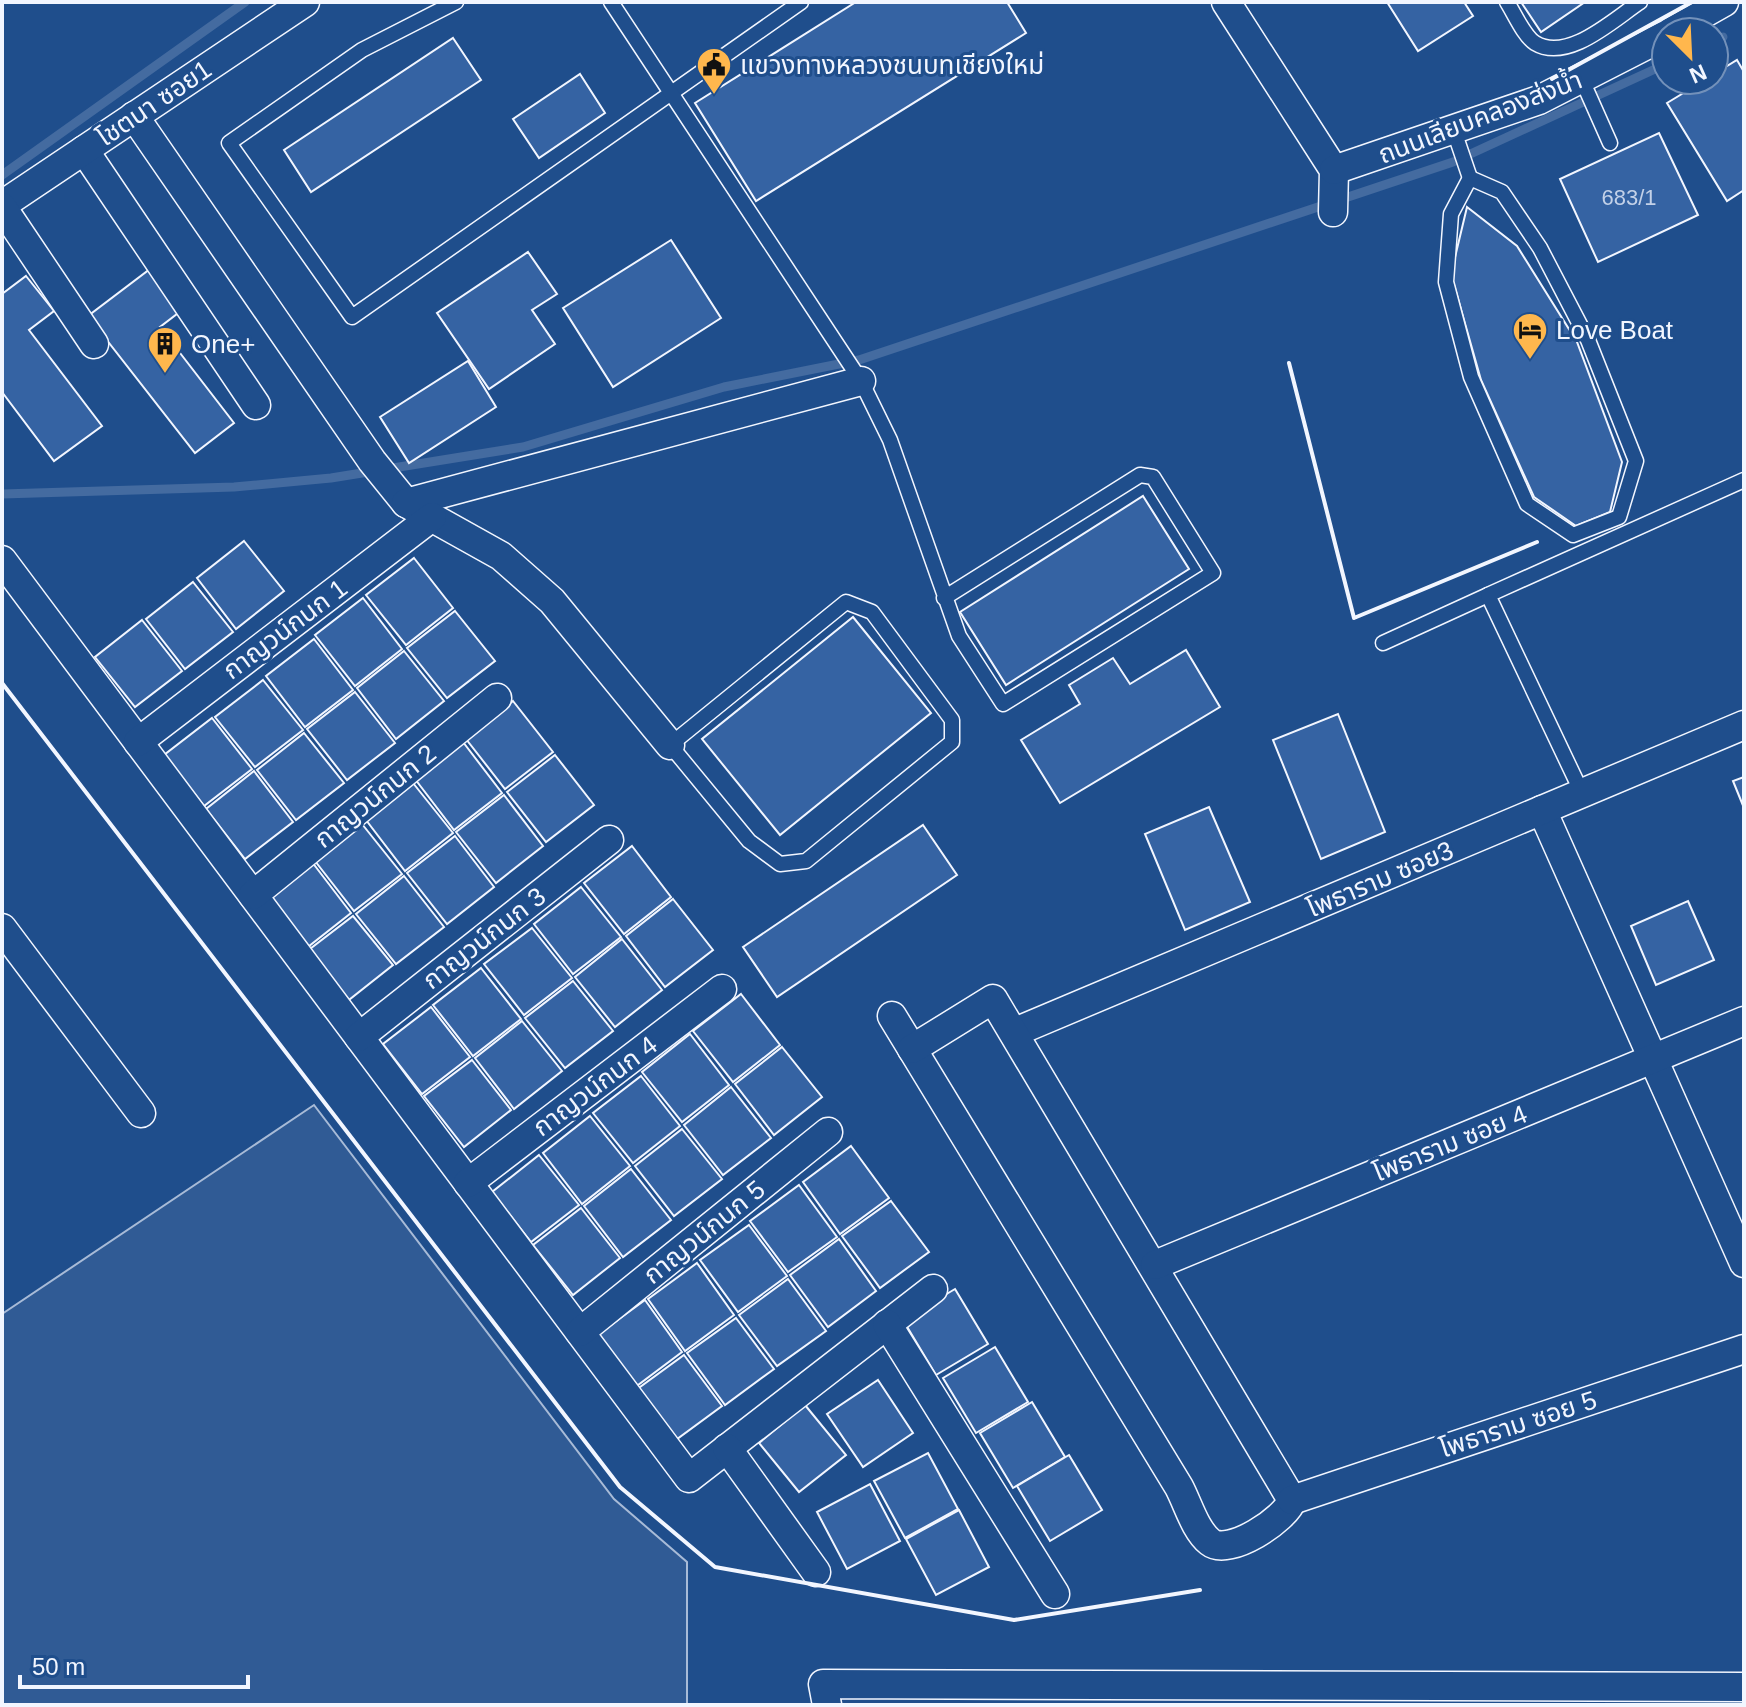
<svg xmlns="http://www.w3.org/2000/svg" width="1746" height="1707" font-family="Arial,'Noto Sans Thai',sans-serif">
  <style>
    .built { fill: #305b95; stroke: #a8bbd7; stroke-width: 2 }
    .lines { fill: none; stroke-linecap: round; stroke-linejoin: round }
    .stream { stroke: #446ba0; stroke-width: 9 }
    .building { fill: #3563a3; stroke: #f2f6ff; stroke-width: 2 }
    .lane-casing { stroke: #f2f6ff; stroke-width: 17 }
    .street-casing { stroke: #f2f6ff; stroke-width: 31 }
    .lane { stroke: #1f4e8c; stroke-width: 14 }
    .street { stroke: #1f4e8c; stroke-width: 28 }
    .wall { stroke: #f2f6ff; stroke-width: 4 }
    .labels { text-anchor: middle; stroke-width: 6; stroke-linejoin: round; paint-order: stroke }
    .number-label { font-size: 22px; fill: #c3d1e8 }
    .poi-label { font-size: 26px; fill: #f2f6ff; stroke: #1f4e8c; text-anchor: start }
    .street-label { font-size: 26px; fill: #f2f6ff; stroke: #1f4e8c }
  </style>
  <rect width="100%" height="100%" fill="#1f4e8c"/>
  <path class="built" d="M314 1105 614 1499 687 1562V1705H2V1314Z"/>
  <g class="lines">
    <g class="stream">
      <path d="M1714 41 1723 37"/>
      <path d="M2 175 245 2"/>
      <path d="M2 494 234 487 331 478 523 447 724 387 859 360 1453 162 1666 64"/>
    </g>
  </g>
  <g class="building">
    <path d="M856 2H1007L1026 33 756 201 695 103Z"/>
    <path d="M1387 2H1464L1473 16 1418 51Z"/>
    <path d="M1521 2H1585L1541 32Z"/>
    <path d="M453 38 481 80 311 192 284 150Z"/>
    <path d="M1737 60 1744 72V190L1727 201 1667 103 1705 80H1714V74Z"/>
    <path d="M580 74 605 113 539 158 513 119Z"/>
    <path d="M1659 133 1698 215 1598 262 1560 179Z"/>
    <path d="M1467 207 1517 246 1577 342 1622 462 1610 512 1576 526 1534 497 1481 380 1451 274Z"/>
    <path d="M671 240 721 318 613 387 563 308Z"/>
    <path d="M528 252 557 294 532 310 555 344 489 389 437 313Z"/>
    <path d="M154 266 186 307 160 327 234 423 195 453 88 316Z"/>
    <path d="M26 276 54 311 29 330 102 426 54 461 2 392V294Z"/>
    <path d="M468 361 496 407 409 463 380 417Z"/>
    <path d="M1143 496 1189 569 1006 685 960 612Z"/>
    <path d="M244 541 284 591 236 629 197 578Z"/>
    <path d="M414 558 453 608 406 645 366 595Z"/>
    <path d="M193 582 233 632 185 669 146 619Z"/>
    <path d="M363 598 402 649 355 686 315 635Z"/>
    <path d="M455 611 495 661 447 698 407 648Z"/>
    <path d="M853 617 931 713 780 835 702 739Z"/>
    <path d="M142 620 182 671 135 707 95 657Z"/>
    <path d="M314 639 353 690 305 727 266 676Z"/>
    <path d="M1186 650 1220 707 1060 803 1021 740 1080 704 1069 685 1113 658 1130 684Z"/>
    <path d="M404 651 444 701 396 739 357 688Z"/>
    <path d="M263 680 303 730 255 767 215 717Z"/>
    <path d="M355 692 395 743 347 780 307 729Z"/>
    <path d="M513 701 553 752 505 789 466 739Z"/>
    <path d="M1338 714 1385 832 1321 859 1273 740Z"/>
    <path d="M212 718 252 769 204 806 164 755Z"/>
    <path d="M304 733 344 783 296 820 257 770Z"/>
    <path d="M463 742 502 793 454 830 415 779Z"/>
    <path d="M555 755 594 805 546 842 507 792Z"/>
    <path d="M254 771 293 822 245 859 206 809Z"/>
    <path d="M1744 777V808L1733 781Z"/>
    <path d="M413 783 453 833 405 871 366 820Z"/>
    <path d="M504 795 543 846 496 883 456 832Z"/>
    <path d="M1209 807 1250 902 1185 930 1145 834Z"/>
    <path d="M362 824 402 874 354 911 315 861Z"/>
    <path d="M923 825 957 875 777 997 743 947Z"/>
    <path d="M455 836 494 887 447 924 407 873Z"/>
    <path d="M632 846 671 897 624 934 584 883Z"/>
    <path d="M312 862 351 913 304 950 264 899Z"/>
    <path d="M404 876 444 927 396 964 356 914Z"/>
    <path d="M581 887 621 937 573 974 534 924Z"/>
    <path d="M673 899 713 950 665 987 626 936Z"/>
    <path d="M1688 901 1714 960 1656 985 1631 926Z"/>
    <path d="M353 916 393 965 345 1003 306 952Z"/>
    <path d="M532 928 572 978 524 1015 484 964Z"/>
    <path d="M622 939 662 990 615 1027 575 977Z"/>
    <path d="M481 968 521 1019 473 1056 433 1005Z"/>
    <path d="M573 981 613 1031 565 1068 525 1018Z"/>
    <path d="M741 994 780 1045 733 1082 693 1031Z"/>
    <path d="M431 1007 470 1057 422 1094 383 1044Z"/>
    <path d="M522 1021 562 1071 514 1109 475 1058Z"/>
    <path d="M690 1034 729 1085 682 1122 642 1072Z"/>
    <path d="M782 1047 822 1097 774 1135 735 1084Z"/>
    <path d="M472 1060 511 1110 464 1147 424 1096Z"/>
    <path d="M641 1076 680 1126 633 1163 593 1113Z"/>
    <path d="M731 1087 771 1138 723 1175 684 1125Z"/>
    <path d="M590 1116 630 1166 582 1204 543 1153Z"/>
    <path d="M682 1129 722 1179 674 1216 635 1166Z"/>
    <path d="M851 1146 889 1198 840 1234 803 1182Z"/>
    <path d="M539 1155 579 1205 531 1242 492 1192Z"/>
    <path d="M631 1169 671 1220 623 1257 584 1206Z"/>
    <path d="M799 1185 837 1237 788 1272 750 1221Z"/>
    <path d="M891 1201 929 1252 880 1288 842 1236Z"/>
    <path d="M581 1208 620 1258 573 1295 533 1245Z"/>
    <path d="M749 1225 787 1276 738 1312 700 1260Z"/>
    <path d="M839 1239 876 1291 828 1327 790 1275Z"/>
    <path d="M697 1263 734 1315 685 1351 648 1299Z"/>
    <path d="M788 1279 826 1331 777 1366 739 1315Z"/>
    <path d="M955 1289 988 1344 936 1375 903 1320Z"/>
    <path d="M645 1300 682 1352 634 1388 596 1336Z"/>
    <path d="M736 1318 774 1369 725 1405 687 1353Z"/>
    <path d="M995 1347 1028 1402 976 1433 943 1378Z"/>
    <path d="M684 1355 722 1406 673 1442 636 1390Z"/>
    <path d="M878 1380 913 1433 863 1467 827 1414Z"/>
    <path d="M1032 1402 1065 1457 1013 1488 980 1433Z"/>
    <path d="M805 1405 846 1455 799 1492 759 1443Z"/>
    <path d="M928 1453 958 1509 905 1538 874 1481Z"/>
    <path d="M1069 1455 1102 1510 1050 1541 1017 1486Z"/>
    <path d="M870 1484 900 1541 847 1569 817 1512Z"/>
    <path d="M959 1510 989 1567 936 1595 906 1539Z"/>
  </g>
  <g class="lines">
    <defs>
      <g id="lane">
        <path d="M456 2 362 50 229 143 352 317 801 2"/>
        <path d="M611 2 861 381 890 440 959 636 1003 704 1213 573 1153 477 1140 475 944 598"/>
        <path d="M1507 2C1514 13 1524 36 1535 43 1568 63 1614 19 1640 2"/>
        <path d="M1582 80 1610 143"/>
        <path d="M1454 131 1470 178"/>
        <path d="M1470 178 1502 192 1540 248 1588 340 1636 461 1619 517 1573 535 1527 504 1471 377 1446 282 1451 214Z"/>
        <path d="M846 602 872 612 952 720V742L806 861 780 864 749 841 670 745Z"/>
        <path d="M1383 643 1488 595"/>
        <path d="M1582 793 1488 595 1744 480"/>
      </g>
      <g id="street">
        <path d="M1226 2 1334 170 1333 212"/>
        <path d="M1671 32 1724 2"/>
        <path d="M134 116 372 461 406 503 501 556 552 601 670 745"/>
        <path d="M84 150 256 405"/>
        <path d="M1334 170 1539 100 1666 35"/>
        <path d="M2 205 305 2"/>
        <path d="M2 207 94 344"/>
        <path d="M406 503 861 381"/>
        <path d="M2 560 689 1478 933 1289"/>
        <path d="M138 742 432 517"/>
        <path d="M1542 810 1744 1263"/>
        <path d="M253 895 497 698"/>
        <path d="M2 928 141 1113"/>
        <path d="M892 1016 1179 1487C1188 1504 1195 1530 1210 1542 1229 1557 1286 1519 1292 1500"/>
        <path d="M1015 1032 1744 725"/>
        <path d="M359 1037 609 840"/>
        <path d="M912 1049 993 999 1292 1500"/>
        <path d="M468 1183 722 989"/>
        <path d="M1155 1265 1744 1021"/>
        <path d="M887 1324 1055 1594"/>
        <path d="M580 1332 828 1132"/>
        <path d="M727 1448 816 1572"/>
        <path d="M1292 1500 1744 1349"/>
        <path d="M827 1705 823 1684 1744 1687"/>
      </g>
    </defs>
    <use href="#lane" class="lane-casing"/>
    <use href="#street" class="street-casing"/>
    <use href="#lane" class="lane"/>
    <use href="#street" class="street"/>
    <g class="wall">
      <path d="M1552 79 1692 2"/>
      <path d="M1289 363 1354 618 1537 542"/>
      <path d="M2 683 620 1487 715 1567 1014 1620 1200 1590"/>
    </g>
  </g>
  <defs>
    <symbol id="civic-pin" viewBox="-11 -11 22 30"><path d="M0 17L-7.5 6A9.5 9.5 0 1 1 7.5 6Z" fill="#ffb74d" stroke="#1f4e8c"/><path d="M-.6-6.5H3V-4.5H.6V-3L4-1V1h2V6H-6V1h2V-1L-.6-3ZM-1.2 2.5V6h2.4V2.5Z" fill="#111"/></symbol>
    <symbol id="hotel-pin" viewBox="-11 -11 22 30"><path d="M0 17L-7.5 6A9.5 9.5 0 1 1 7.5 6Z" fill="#ffb74d" stroke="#1f4e8c"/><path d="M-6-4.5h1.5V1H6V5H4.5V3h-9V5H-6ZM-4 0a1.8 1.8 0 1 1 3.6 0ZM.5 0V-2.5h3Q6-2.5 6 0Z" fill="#111"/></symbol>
    <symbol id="building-pin" viewBox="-11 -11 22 30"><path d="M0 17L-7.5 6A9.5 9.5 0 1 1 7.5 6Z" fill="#ffb74d" stroke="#1f4e8c"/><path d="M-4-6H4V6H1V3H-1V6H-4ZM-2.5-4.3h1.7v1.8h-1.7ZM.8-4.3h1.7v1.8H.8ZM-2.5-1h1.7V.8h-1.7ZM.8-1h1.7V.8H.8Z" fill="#111"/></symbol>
  </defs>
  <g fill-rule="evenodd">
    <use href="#civic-pin" x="694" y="45" width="40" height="54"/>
    <use href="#hotel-pin" x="1510" y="310" width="40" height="54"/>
    <use href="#building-pin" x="145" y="324" width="40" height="54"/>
  </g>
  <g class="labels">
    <g class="number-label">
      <text x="1629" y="205">683/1</text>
    </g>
    <g class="poi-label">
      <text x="740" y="74">แขวงทางหลวงชนบทเชียงใหม่</text>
      <text x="1556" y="339">Love Boat</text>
      <text x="191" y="353">One+</text>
    </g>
    <g class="street-label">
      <text transform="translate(154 103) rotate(-34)" y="9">โชตนา ซอย1</text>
      <text transform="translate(1480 117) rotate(-21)" y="9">ถนนเลียบคลองส่งน้ำ</text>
      <text transform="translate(285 629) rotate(-37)" y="9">กาญวน์กนก 1</text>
      <text transform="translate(375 796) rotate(-39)" y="9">กาญวน์กนก 2</text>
      <text transform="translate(1380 879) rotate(-23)" y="9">โพธาราม ซอย3</text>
      <text transform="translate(484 938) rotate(-38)" y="9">กาญวน์กนก 3</text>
      <text transform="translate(595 1086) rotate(-37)" y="9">กาญวน์กนก 4</text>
      <text transform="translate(1450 1143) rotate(-22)" y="9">โพธาราม ซอย 4</text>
      <text transform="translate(704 1232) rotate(-39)" y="9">กาญวน์กนก 5</text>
      <text transform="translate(1518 1424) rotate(-18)" y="9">โพธาราม ซอย 5</text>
    </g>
  </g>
  <rect width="1746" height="1707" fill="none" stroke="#f2f6ff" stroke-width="8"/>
  <g transform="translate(1690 56) rotate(156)"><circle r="38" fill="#1f4e8c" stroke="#7391ba" stroke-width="2"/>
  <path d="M0-6L14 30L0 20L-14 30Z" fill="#ffb74d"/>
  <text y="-12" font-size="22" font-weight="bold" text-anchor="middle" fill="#f2f6ff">N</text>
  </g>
  <path d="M20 1675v12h228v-12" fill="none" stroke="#f2f6ff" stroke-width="4"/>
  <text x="32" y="1675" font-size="24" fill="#f2f6ff" stroke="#1f4e8c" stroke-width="6" paint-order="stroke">50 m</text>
</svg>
